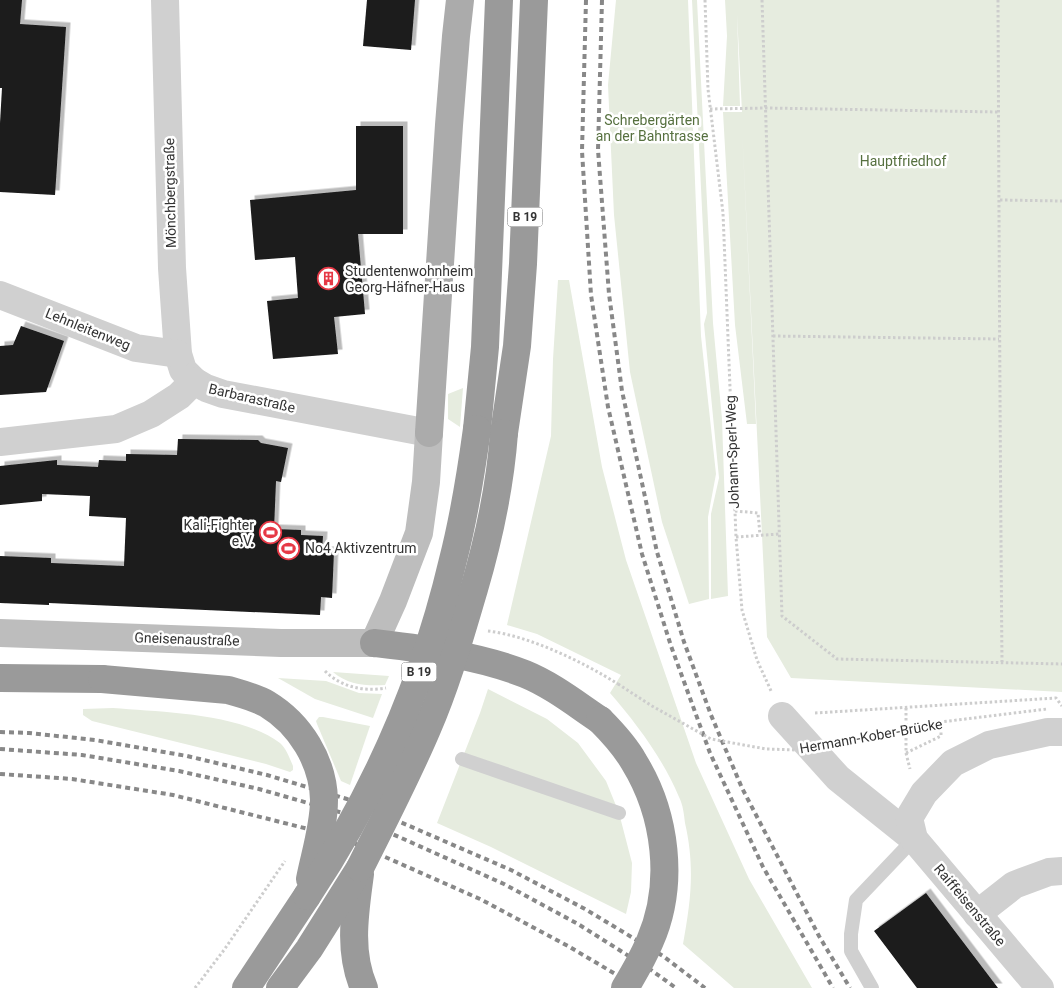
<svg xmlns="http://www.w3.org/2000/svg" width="1062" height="988" font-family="Roboto,sans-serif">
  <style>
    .green { fill: #e6ecdf }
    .building { fill: #1a1a1a; filter: url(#shadow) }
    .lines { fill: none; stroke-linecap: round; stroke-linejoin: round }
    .path { stroke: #cdcdcd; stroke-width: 3; stroke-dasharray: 2.5 2.5; stroke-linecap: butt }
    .lane { stroke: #d0d0d0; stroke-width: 14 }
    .street { stroke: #d0d0d0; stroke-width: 28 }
    .secondary { stroke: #bdbdbd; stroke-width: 28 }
    .primary { stroke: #ababab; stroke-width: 28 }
    .highway { stroke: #9a9a9a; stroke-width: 28 }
    .rail { stroke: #888; stroke-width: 4; stroke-dasharray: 5 4; stroke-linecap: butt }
    .path-bridge { stroke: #cdcdcd; stroke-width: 3; stroke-dasharray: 2.5 2.5; stroke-linecap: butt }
    .highway-bridge { stroke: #9a9a9a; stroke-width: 28 }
    .labels { text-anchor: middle; stroke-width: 5; stroke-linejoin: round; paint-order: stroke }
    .shield { fill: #fff; stroke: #707070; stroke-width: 1 }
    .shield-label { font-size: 12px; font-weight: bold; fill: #333 }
    .park-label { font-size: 14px; fill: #56703f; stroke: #fff }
    .street-label { font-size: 14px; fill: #333; stroke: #fff }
    .poi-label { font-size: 14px; fill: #333; stroke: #fff; text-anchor: start }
  </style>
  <defs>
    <filter id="shadow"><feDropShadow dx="4.5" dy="-4.5" stdDeviation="0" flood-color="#0004"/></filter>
  </defs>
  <rect width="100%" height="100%" fill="#fff"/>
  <g class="green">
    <path d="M616 0H688L701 336 716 474 708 517 709 599 689 604 662 522 630 372 614 215 608 85Z"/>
    <path d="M692 0H697L713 323 722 419 728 596 711 599V514L719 478 704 324 707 313Z"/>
    <path d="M725 0H1062V692L791 678 767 637 742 128 756 424H747L735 325 723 112H742L737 14 740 106H723L727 36Z"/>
    <path d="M558 280H569L602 467 626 560 696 763 749 879 812 988H734L683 944C691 900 695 867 685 823 684 814 683 805 679 797 663 759 637 724 610 693L621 675 537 634 507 625 551 436 553 359Z"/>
    <path d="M463 388 460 427 448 419V394Z"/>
    <path d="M333 672 389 676 385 685C366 686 348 685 333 672Z"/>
    <path d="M278 678 326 681 359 693 382 694 373 718 315 699Z"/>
    <path d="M488 689 547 719 578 743 606 781 619 813 632 863 631 892 626 914 491 847 437 823 480 713Z"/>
    <path d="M113 708C161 712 240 713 280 743 286 748 290 759 293 766V770L290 772 266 764 92 721 83 715V709Z"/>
    <path d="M319 717H323L370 726 350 785 341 781 317 724 316 721Z"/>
  </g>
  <g class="building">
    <path d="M0 0H22L20 24 66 27 55 195 0 192V123L2 88H0Z"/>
    <path d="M367 0H415L411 50 363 46Z"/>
    <path d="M356 126H403V234H358L365 314 334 317 338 354 273 359 267 301 298 298 295 257 255 260 250 200 356 190Z"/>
    <path d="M21 326 64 341 46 392 0 395V346L13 345Z"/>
    <path d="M178 439 258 440 261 443 288 448 281 482 276 481 274 529 301 530V535L323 536 322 551H334L332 598 321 597 320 615 49 603V605L0 603V556L51 558V563L124 566 126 518 89 516 90 496 42 494V501L0 505V466L57 460V465L98 467 99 460 126 461V454L177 455Z"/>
    <path d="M926 893 935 905 998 988H917L874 931Z"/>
  </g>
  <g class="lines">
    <g class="path">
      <path d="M705 0 708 89 723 213 736 537 742 610 757 660 772 693"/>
      <path d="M762 0 782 616 837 659 1062 664"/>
      <path d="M998 0C999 221 1000 442 1002 662"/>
      <path d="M710 109 767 108 998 112"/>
      <path d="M1000 200 1062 201"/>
      <path d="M773 336 999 339"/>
      <path d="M735 511 758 513 760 535"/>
      <path d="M736 537 779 534"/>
      <path d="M488 631C530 636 583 662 618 684"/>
      <path d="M325 671C341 687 364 692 386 688"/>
      <path d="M906 708V753L910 769"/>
      <path d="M815 713 1056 698 1062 706"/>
      <path d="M906 753 941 736V722"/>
    </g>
    <g class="lane">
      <path d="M462 759 619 813"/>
      <path d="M872 988 851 951V934L856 900 914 839"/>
    </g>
    <g class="street">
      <path d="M165 0 172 268 178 354 183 370 194 381 206 388 223 394 429 433"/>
      <path d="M0 295 136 348 178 354"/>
      <path d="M0 442 116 429 151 414 179 396 194 381"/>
      <path d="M782 716 838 778 914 839"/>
      <path d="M977 914 1014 885 1049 872 1062 871"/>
      <path d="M1040 988 914 839 909 818 924 793 953 763 989 745 1048 732H1062"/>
    </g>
    <path class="secondary" d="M0 633 281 643H374L393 601 419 533 426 482 429 433"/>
    <path class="primary" d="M429 433 449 125 456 36 460 0"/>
    <g class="highway">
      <path d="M477 429 485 347 499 0"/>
      <path d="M504 433 517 346 523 264 534 0"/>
      <path d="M374 643C424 649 477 655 525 674 552 685 576 704 600 720"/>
      <path d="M0 678 102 679"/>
      <path d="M360 874C355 912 348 951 364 988"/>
      <path d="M246 988 307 896"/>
      <path d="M280 988 309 949 360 868"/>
    </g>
    <g class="rail">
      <path d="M586 0 582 151 591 295 608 407 642 554 671 646 710 753 763 867 833 988"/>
      <path d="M602 0 598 150 609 294 622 391 657 552 684 642 711 715 742 788 819 936 850 988"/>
      <path d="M0 732 29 733 95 740 187 756 267 775 347 799 511 870 585 909 663 956 705 988"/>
      <path d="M0 749 82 755 179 771 259 789 350 815 504 884 578 924 651 970 676 988"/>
      <path d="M0 774 72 779 173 795 340 837 480 899 568 946 639 988"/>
    </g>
    <g class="path-bridge">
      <path d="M618 684 652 706 711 739 766 749 797 750 941 722 1047 709"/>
      <path d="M195 988 224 950 285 861"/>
    </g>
    <g class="highway-bridge">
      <path d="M102 679 228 690C241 694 255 697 267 704 300 724 323 761 324 800 324 826 315 854 310 879"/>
      <path d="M600 720C613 733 625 746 634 762 666 814 675 884 650 941 643 958 634 973 625 988"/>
      <path d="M360 868C383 822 407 776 427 729 447 683 460 636 474 589 489 538 500 487 504 433"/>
      <path d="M307 896C375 794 425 679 453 560 464 517 471 473 477 429"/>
    </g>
  </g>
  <defs>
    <symbol id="building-ring" viewBox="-11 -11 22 22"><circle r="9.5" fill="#fff" stroke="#e63946" stroke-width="1.5"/><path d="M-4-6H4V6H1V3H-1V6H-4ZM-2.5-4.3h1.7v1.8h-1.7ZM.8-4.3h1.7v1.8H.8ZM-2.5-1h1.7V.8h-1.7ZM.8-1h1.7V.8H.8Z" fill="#e63946"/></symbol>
    <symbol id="stadium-ring" viewBox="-11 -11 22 22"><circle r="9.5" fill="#fff" stroke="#e63946" stroke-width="1.5"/><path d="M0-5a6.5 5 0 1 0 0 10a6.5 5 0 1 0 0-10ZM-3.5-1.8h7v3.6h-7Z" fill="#e63946"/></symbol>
  </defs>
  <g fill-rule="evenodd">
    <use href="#building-ring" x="316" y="266" width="25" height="25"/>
    <use href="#stadium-ring" x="258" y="520" width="25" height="25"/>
    <use href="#stadium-ring" x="276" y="536" width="25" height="25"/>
  </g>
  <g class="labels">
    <g class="shield">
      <rect x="507.5" y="207.5" width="35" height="19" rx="4"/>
      <rect x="401.5" y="662.5" width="35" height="19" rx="4"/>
    </g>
    <g class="shield-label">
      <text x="525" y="221">B 19</text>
      <text x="419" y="676">B 19</text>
    </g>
    <g class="park-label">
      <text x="652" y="125">Schrebergärten<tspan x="652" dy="16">an der Bahntrasse</tspan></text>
      <text x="903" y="166">Hauptfriedhof</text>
    </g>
    <g class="street-label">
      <text transform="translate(170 193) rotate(-91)" y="5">Mönchbergstraße</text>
      <text transform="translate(88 329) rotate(22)" y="5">Lehnleitenweg</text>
      <text transform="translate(252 398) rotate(13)" y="5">Barbarastraße</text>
      <text transform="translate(732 452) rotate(-92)" y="5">Johann-Sperl-Weg</text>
      <text transform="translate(187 639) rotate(2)" y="5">Gneisenaustraße</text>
      <text transform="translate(871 736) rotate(-10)" y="5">Hermann-Kober-Brücke</text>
      <text transform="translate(970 905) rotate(50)" y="5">Raiffeisenstraße</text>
    </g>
    <g class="poi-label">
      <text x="345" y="276">Studentenwohnheim<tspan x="345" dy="16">Georg-Häfner-Haus</tspan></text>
      <text x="254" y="530" text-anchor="end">Kali-Fighter<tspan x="254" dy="16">e.V.</tspan></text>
      <text x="305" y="553">No4 Aktivzentrum</text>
    </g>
  </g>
</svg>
